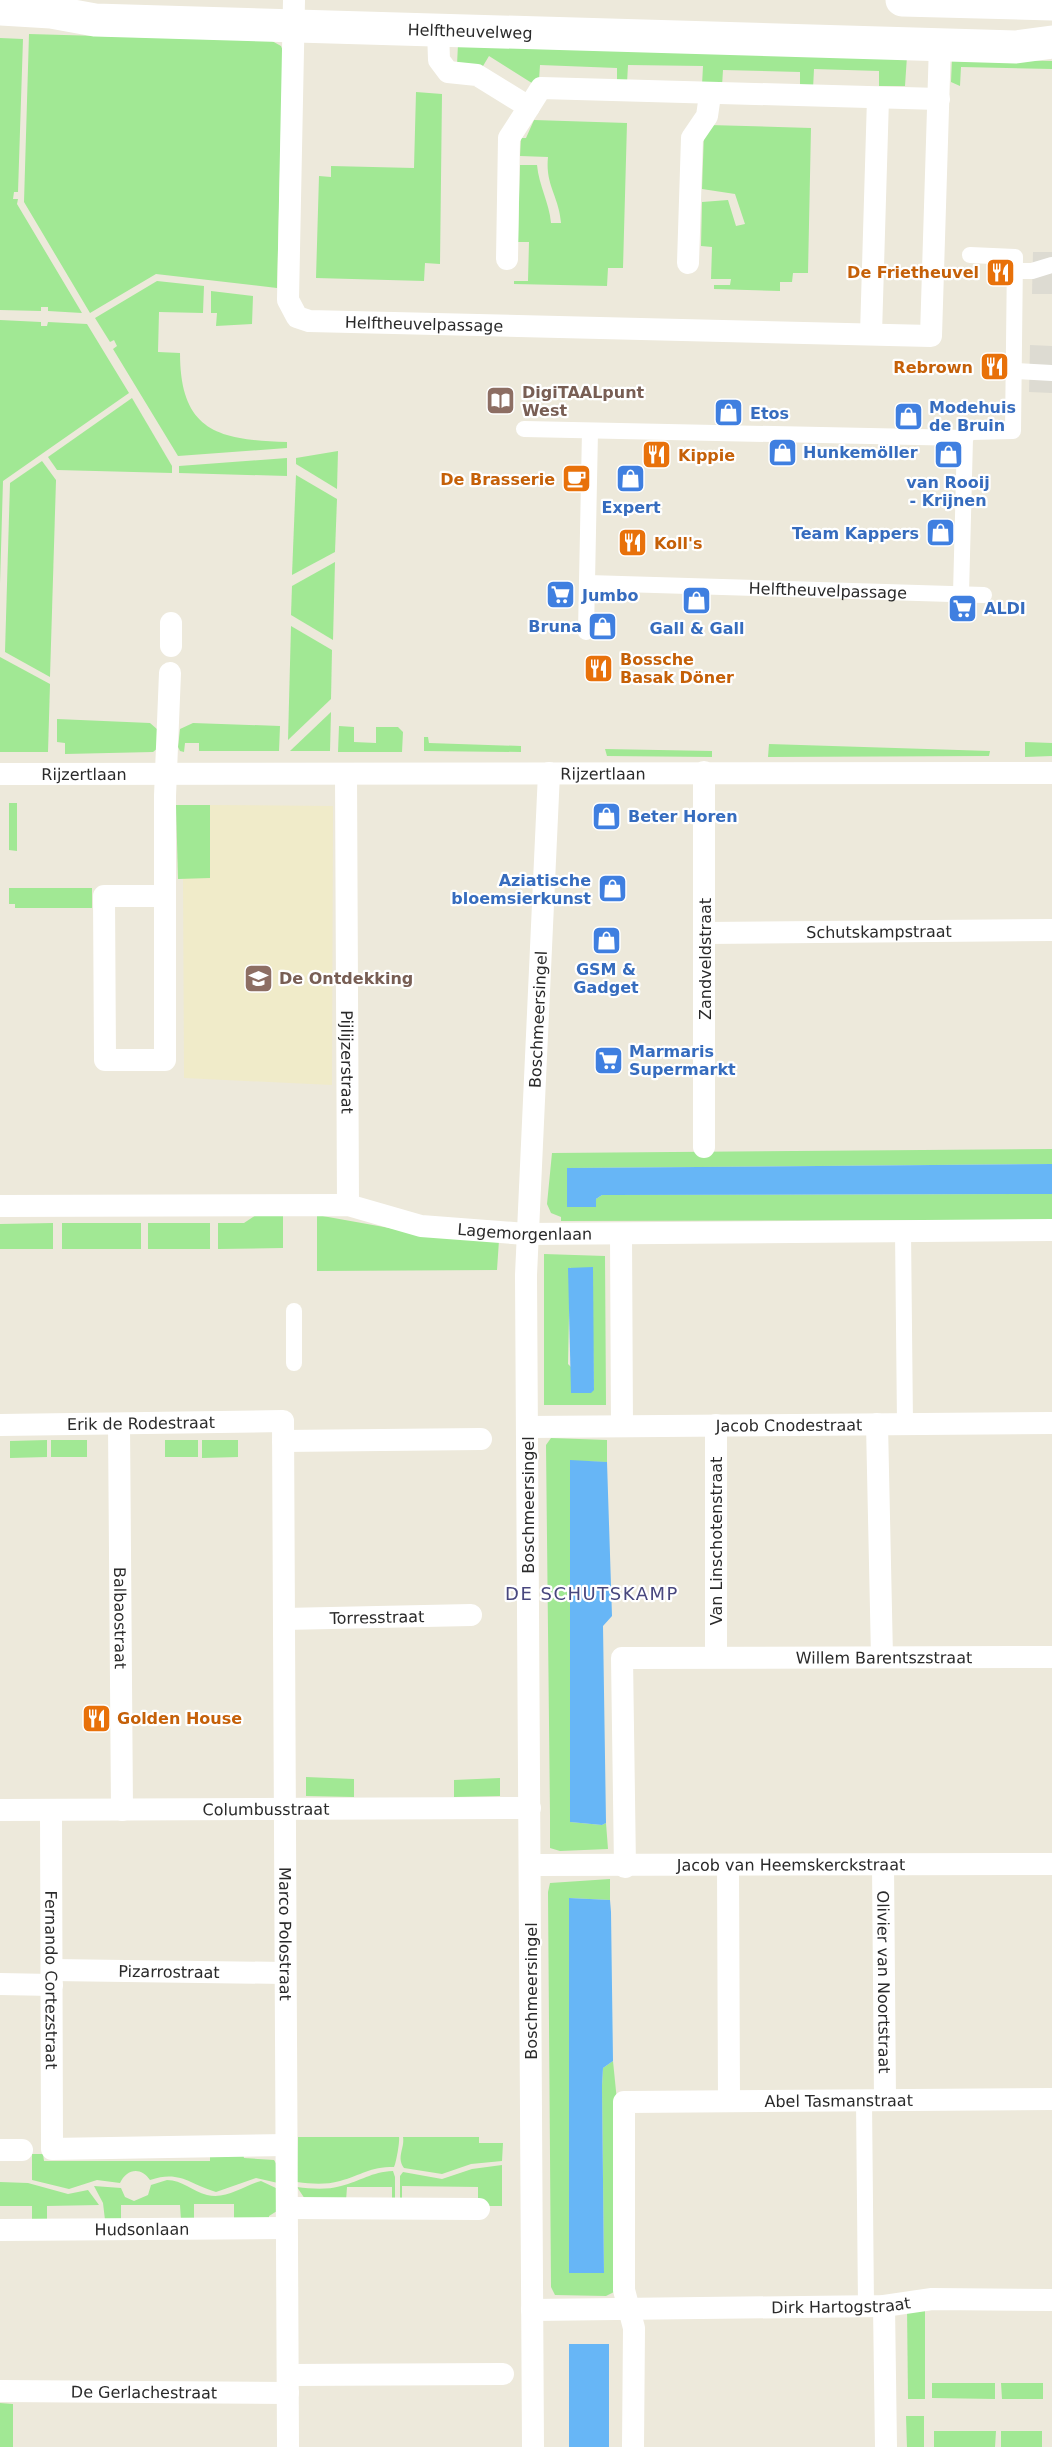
<svg xmlns="http://www.w3.org/2000/svg" width="1052" height="2447" font-family="'DejaVu Sans',sans-serif">
  <style>
    .education { fill: #f0ebc9 }
    .green { fill: #a1e894; fill-rule: evenodd }
    .plaza { fill: #dddbd2 }
    .water { fill: #67b6f6 }
    .lines { fill: none; stroke-linecap: round; stroke-linejoin: round }
    .pedestrian { stroke: #fff; stroke-width: 16 }
    .minor { stroke: #fff; stroke-width: 22 }
    .secondary { stroke: #fff; stroke-width: 33 }
    .labels { text-anchor: middle; stroke-width: 4.5; stroke-linejoin: round; paint-order: stroke }
    .street-label { font-size: 16px; fill: #2a2a2a; stroke: #fff }
    .food-label { font-size: 16px; font-weight: bold; fill: #c56008; stroke: #fff; text-anchor: start }
    .education-label { font-size: 16px; font-weight: bold; fill: #785e54; stroke: #fff; text-anchor: start }
    .shop-label { font-size: 16px; font-weight: bold; fill: #366cbe; stroke: #fff; text-anchor: start }
    .neighbourhood-label { font-size: 18px; letter-spacing: 1.5px; fill: #48477e; stroke: #fff }
  </style>
  <rect width="100%" height="100%" fill="#ede9db"/>
  <path class="education" d="M210 805 333 806 332 1085 184 1078 183 878 210 877Z"/>
  <g class="green">
    <path d="M29 34 272 41 281 46 283 51 277 288 156 274 90 313 24 202Z"/>
    <path d="M0 38 23 39 18 192H14L13 199H18L17 204 82 313 48 311V307H41V311L0 310Z"/>
    <path d="M458 44 907 56 905 86H879V71L814 69 813 89 800 88V72L723 70 722 86 702 85 703 66 628 65 627 83H617V68L540 65 539 80 535 85 489 56 483 66 457 65Z"/>
    <path d="M952 59 1052 61V69L961 67 960 86 951 82Z"/>
    <path d="M416 92 442 94 440 264 425 263 424 281 316 278 319 176 331 177V166L414 168Z"/>
    <path d="M534 120 627 123 623 268H608L607 286 514 284V281H528L529 242H518L520 165H537C539 186 549 202 551 223H561C559 196 545 185 548 157L520 156 521 138H526Z"/>
    <path d="M709 125 811 128 808 273H793L792 282H780V291L714 289V285H730L731 279H711L712 247 701 246 702 202 728 200 736 226 745 224 735 194 702 189 704 133Z"/>
    <path d="M157 281 204 286 203 313 159 312 158 352 180 353C180 432 219 440 287 442V448L178 456 113 349 117 346 114 340 110 342 95 318Z"/>
    <path d="M211 291 253 296 252 324 216 326 217 313H211Z"/>
    <path d="M0 320 41 322V326H47L48 322 87 324 129 393 3 481 0 584Z"/>
    <path d="M132 398 172 466V473L57 470 48 457Z"/>
    <path d="M338 451 337 489 296 464V458Z"/>
    <path d="M287 458V476L179 473V466Z"/>
    <path d="M42 461 56 480 50 677 5 652 10 483Z"/>
    <path d="M296 475 337 499 335 552 292 575Z"/>
    <path d="M335 562 333 640 291 615 292 586Z"/>
    <path d="M291 626 332 650 331 699 288 740Z"/>
    <path d="M0 657 50 684 48 752H0Z"/>
    <path d="M331 712 330 751H290Z"/>
    <path d="M57 719 150 723 158 730V748L153 752 65 754V743L57 742Z"/>
    <path d="M193 723 280 726 279 751H199V743H185L184 752 180 751 178 747 180 729Z"/>
    <path d="M339 726 354 727V742L376 743V727H398L403 732 402 752H338Z"/>
    <path d="M424 737H428L429 743 521 746V752L424 751Z"/>
    <path d="M1025 742 1052 743V756L1025 757Z"/>
    <path d="M769 744 990 751 989 756 768 757Z"/>
    <path d="M605 749 712 751V757L607 756Z"/>
    <path d="M9 803H17V851L9 850Z"/>
    <path d="M176 805H210V878L178 879Z"/>
    <path d="M9 888H92V908H15V904H9Z"/>
    <path d="M1052 1149V1164L568 1168 567 1207H595L596 1199 602 1195 1052 1194V1220L561 1221V1217L551 1213 547 1204 552 1153Z"/>
    <path d="M256 1215H283V1248L218 1249V1223H244Z"/>
    <path d="M317 1215 423 1234 499 1240 497 1270 317 1271Z"/>
    <path d="M53 1223V1249H0V1224Z"/>
    <rect x="62" y="1223" width="79" height="26"/>
    <rect x="148" y="1223" width="62" height="26"/>
    <path d="M544 1254 605 1256 606 1405H544ZM570 1267 593 1346 594 1390 568 1364Z"/>
    <path d="M551 1438 607 1440V1462L570 1461V1822L602 1825 606 1823 608 1849 560 1851 550 1848V1815L546 1445Z"/>
    <path d="M47 1440V1457L10 1458V1441Z"/>
    <rect x="51" y="1440" width="36" height="17"/>
    <rect x="165" y="1440" width="33" height="17"/>
    <path d="M202 1440H238V1457L202 1458Z"/>
    <path d="M306 1777 354 1779V1797L306 1796Z"/>
    <path d="M500 1778V1796L454 1797V1780Z"/>
    <path d="M610 1879V1900L569 1898V2272H604L602 2086 603 2068 613 2061 617 2101 616 2291 606 2296 555 2295 551 2287 548 1892 550 1883Z"/>
    <path d="M298 2137H399C400 2141 396 2164 394 2167 369 2167 362 2175 340 2181 325 2185 312 2184 297 2182Z"/>
    <path d="M403 2137H479V2143H503L502 2161 471 2164 442 2174 404 2168C396 2157 405 2148 403 2137Z"/>
    <path d="M32 2154H43L44 2161H210V2154H243L244 2158 274 2160 277 2165 278 2183 256 2178 216 2192C189 2184 180 2170 150 2180 141 2166 126 2169 120 2183L97 2180 69 2189 32 2180Z"/>
    <path d="M502 2165V2206H482L478 2201V2187L402 2186V2201H400V2176L403 2172 442 2179 472 2169Z"/>
    <path d="M393 2171 395 2177V2201H392V2187H347L346 2201 305 2199 297 2187C312 2189 327 2190 341 2186 361 2181 371 2172 393 2171Z"/>
    <path d="M167 2180C182 2180 192 2191 207 2195 226 2200 243 2186 261 2181L278 2189 277 2211 269 2216V2219H234V2204H194V2220H181L180 2205H121V2220H105L103 2203 94 2186 121 2188 125 2197 134 2201 148 2195 151 2185Z"/>
    <path d="M0 2182 28 2183 68 2194 88 2190 99 2205 47 2206V2220H32V2206H0Z"/>
    <path d="M907 2307H925V2399H908Z"/>
    <path d="M932 2383H995V2399L932 2398Z"/>
    <path d="M1001 2383H1043V2399H1002Z"/>
    <path d="M0 2403 13 2404V2447H0Z"/>
    <path d="M906 2416H924V2447H907Z"/>
    <path d="M934 2431H996L995 2447H934Z"/>
    <rect x="1001" y="2431" width="41" height="16"/>
  </g>
  <g class="plaza">
    <path d="M1033 252H1052V294H1032Z"/>
    <path d="M1030 345 1052 346V393L1029 392Z"/>
  </g>
  <g class="water">
    <path d="M1052 1164V1194L602 1195 596 1199V1207H567V1168Z"/>
    <path d="M593 1267 594 1390 591 1393H571L568 1268Z"/>
    <path d="M570 1460 607 1462 612 1616 603 1626 606 1823 602 1825 570 1822Z"/>
    <path d="M569 1898 610 1900 611 1912 613 2061 603 2068 602 2086 604 2273H569Z"/>
    <rect x="569" y="2344" width="40" height="103"/>
  </g>
  <g class="lines">
    <g class="pedestrian">
      <path d="M1015 271H1032L1052 265"/>
      <path d="M1014 371 1052 373"/>
      <path d="M524 429 965 438 970 432 1013 431 1015 257 970 255"/>
      <path id="s1" d="M588 583 984 595"/>
      <path d="M961 594 965 438"/>
      <path d="M586 632 590 431"/>
      <path d="M903 1231 905 1424"/>
      <path d="M294 1311V1363"/>
      <path d="M864 2100 866 2306"/>
    </g>
    <g class="minor">
      <path id="s2" d="M294 0 288 300 297 317 309 321 931 336 940 44"/>
      <path d="M438 30 439 60 448 72 477 75 529 107 541 88 939 99"/>
      <path d="M507 259 509 138 529 107"/>
      <path d="M688 263 692 138 707 116 710 95"/>
      <path d="M871 334 878 98"/>
      <path d="M171 646V623"/>
      <path d="M704 772V1147"/>
      <path id="s3" d="M0 774 1052 773"/>
      <path id="s4" d="M346 774 348 1205"/>
      <path d="M164 896H104L105 1060H165V796L170 673"/>
      <path id="s5" d="M705 933 1052 930"/>
      <path id="s6" d="M0 1206 348 1205 421 1226 526 1234 1052 1230"/>
      <path d="M621 1234 622 1426"/>
      <path id="s7" d="M119 1424 122 1810"/>
      <path d="M877 1424 882 1657"/>
      <path id="s8" d="M0 1425 283 1421 288 2447"/>
      <path d="M716 1425V1657"/>
      <path id="s9" d="M527 1427 1052 1423"/>
      <path d="M283 1441 481 1439"/>
      <path id="s10" d="M284 1619 471 1615"/>
      <path id="s11" d="M0 1810 530 1808"/>
      <path id="s12" d="M51 1810 52 2149 286 2145"/>
      <path id="s13" d="M530 1865 1052 1864"/>
      <path d="M728 1865 729 2101"/>
      <path id="s14" d="M883 1865 885 2100"/>
      <path id="s15" d="M625 1867 622 1658 1052 1657"/>
      <path id="s16" d="M52 1970 285 1973"/>
      <path d="M0 1984 52 1985"/>
      <path d="M0 2150H22"/>
      <path d="M289 2208 479 2209"/>
      <path id="s17" d="M0 2230 285 2228"/>
      <path d="M884 2306 886 2447"/>
      <path id="s18" d="M532 2310 884 2306 932 2299 1052 2300"/>
      <path d="M288 2375 503 2374"/>
      <path id="s19" d="M0 2391 288 2393"/>
      <path id="s20" d="M533 2447 526 1275 549 773"/>
      <path id="s21" d="M633 2447 634 2328 624 2290V2102L1052 2099"/>
    </g>
    <g class="secondary">
      <path d="M902 0 1052 4"/>
      <path id="s22" d="M0 9 51 12 95 20 1016 47 1052 42"/>
    </g>
  </g>
  <defs>
    <symbol id="restaurant-square" viewBox="-11 -11 22 22"><rect x="-9" y="-9" width="18" height="18" rx="4" fill="#e8710a" stroke="#fff"/><path d="M-5-6h1v4h1v-4h1v4h1v-4h1v5L-1.5 .5V6h-2V.5L-5-1ZM5-6V6H3V1.5H1.5Q1.5-4 5-6Z" fill="#fff"/></symbol>
    <symbol id="library-square" viewBox="-11 -11 22 22"><rect x="-9" y="-9" width="18" height="18" rx="4" fill="#8d6e63" stroke="#fff"/><path d="M-6-4Q-3-5.5-.7-3.5V5Q-3 3-6 4ZM6-4Q3-5.5 .7-3.5V5Q3 3 6 4Z" fill="#fff"/></symbol>
    <symbol id="shop-square" viewBox="-11 -11 22 22"><rect x="-9" y="-9" width="18" height="18" rx="4" fill="#3f7fe0" stroke="#fff"/><path d="M-5-2.5h2.3a2.7 3.5 0 0 1 5.4 0H5L5.5 6h-11ZM-1.5-2.5h3a1.5 2.3 0 0 0-3 0Z" fill="#fff"/></symbol>
    <symbol id="cafe-square" viewBox="-11 -11 22 22"><rect x="-9" y="-9" width="18" height="18" rx="4" fill="#e8710a" stroke="#fff"/><path d="M-5.5-4.5H6V0H3Q3 3.5 0 3.5H-2.5Q-5.5 3.5-5.5 0ZM3-3.2v2h1.7v-2ZM-6 4.5H4V6H-6Z" fill="#fff"/></symbol>
    <symbol id="supermarket-square" viewBox="-11 -11 22 22"><rect x="-9" y="-9" width="18" height="18" rx="4" fill="#3f7fe0" stroke="#fff"/><path d="M-6-5.5h2.5l.6 2H6L4.5 2H-2.5L-4.4-4H-6ZM-1.5 3.2a1.3 1.3 0 1 0 .1 0ZM3 3.2a1.3 1.3 0 1 0 .1 0Z" fill="#fff"/></symbol>
    <symbol id="school-square" viewBox="-11 -11 22 22"><rect x="-9" y="-9" width="18" height="18" rx="4" fill="#8d6e63" stroke="#fff"/><path d="M0-5L7-2L0 1L-7-2ZM-4 1L0 2.5L4 1V4Q0 6-4 4Z" fill="#fff"/></symbol>
  </defs>
  <g fill-rule="evenodd">
    <use href="#restaurant-square" x="984" y="256" width="33" height="33"/>
    <use href="#restaurant-square" x="978" y="350" width="33" height="33"/>
    <use href="#library-square" x="484" y="384" width="33" height="33"/>
    <use href="#shop-square" x="712" y="396" width="33" height="33"/>
    <use href="#shop-square" x="892" y="400" width="33" height="33"/>
    <use href="#shop-square" x="766" y="436" width="33" height="33"/>
    <use href="#shop-square" x="932" y="438" width="33" height="33"/>
    <use href="#restaurant-square" x="640" y="438" width="33" height="33"/>
    <use href="#cafe-square" x="560" y="462" width="33" height="33"/>
    <use href="#shop-square" x="614" y="462" width="33" height="33"/>
    <use href="#shop-square" x="924" y="516" width="33" height="33"/>
    <use href="#restaurant-square" x="616" y="526" width="33" height="33"/>
    <use href="#supermarket-square" x="544" y="578" width="33" height="33"/>
    <use href="#shop-square" x="680" y="584" width="33" height="33"/>
    <use href="#supermarket-square" x="946" y="592" width="33" height="33"/>
    <use href="#shop-square" x="586" y="610" width="33" height="33"/>
    <use href="#restaurant-square" x="582" y="652" width="33" height="33"/>
    <use href="#shop-square" x="590" y="800" width="33" height="33"/>
    <use href="#shop-square" x="596" y="872" width="33" height="33"/>
    <use href="#shop-square" x="590" y="924" width="33" height="33"/>
    <use href="#school-square" x="242" y="962" width="33" height="33"/>
    <use href="#supermarket-square" x="592" y="1044" width="33" height="33"/>
    <use href="#restaurant-square" x="80" y="1702" width="33" height="33"/>
  </g>
  <g class="labels">
    <g class="street-label">
      <text dy="6" stroke="none"><textPath href="#s22" startOffset="471">Helftheuvelweg</textPath></text>
      <text dy="6" stroke="none"><textPath href="#s2" startOffset="447">Helftheuvelpassage</textPath></text>
      <text dy="6" stroke="none"><textPath href="#s1" startOffset="240">Helftheuvelpassage</textPath></text>
      <text dy="6" stroke="none"><textPath href="#s3" startOffset="603">Rijzertlaan</textPath></text>
      <text dy="6" stroke="none"><textPath href="#s3" startOffset="84">Rijzertlaan</textPath></text>
      <text dy="6" stroke="none"><textPath href="#s5" startOffset="174">Schutskampstraat</textPath></text>
      <text transform="translate(705 959) rotate(-90)" y="6">Zandveldstraat</text>
      <text dy="6" stroke="none"><textPath href="#s20" startOffset="1428">Boschmeersingel</textPath></text>
      <text dy="6" stroke="none"><textPath href="#s4" startOffset="288">Pijlijzerstraat</textPath></text>
      <text dy="6" stroke="none"><textPath href="#s6" startOffset="528">Lagemorgenlaan</textPath></text>
      <text dy="6" stroke="none"><textPath href="#s8" startOffset="141">Erik de Rodestraat</textPath></text>
      <text dy="6" stroke="none"><textPath href="#s9" startOffset="262">Jacob Cnodestraat</textPath></text>
      <text transform="translate(528 1505) rotate(-90)" y="6">Boschmeersingel</text>
      <text transform="translate(716 1541) rotate(-90)" y="6">Van Linschotenstraat</text>
      <text dy="6" stroke="none"><textPath href="#s7" startOffset="194">Balbaostraat</textPath></text>
      <text dy="6" stroke="none"><textPath href="#s10" startOffset="93">Torresstraat</textPath></text>
      <text dy="6" stroke="none"><textPath href="#s15" startOffset="471">Willem Barentszstraat</textPath></text>
      <text dy="6" stroke="none"><textPath href="#s11" startOffset="266">Columbusstraat</textPath></text>
      <text dy="6" stroke="none"><textPath href="#s13" startOffset="261">Jacob van Heemskerckstraat</textPath></text>
      <text dy="6" stroke="none"><textPath href="#s8" startOffset="796">Marco Polostraat</textPath></text>
      <text dy="6" stroke="none"><textPath href="#s16" startOffset="117">Pizarrostraat</textPath></text>
      <text dy="6" stroke="none"><textPath href="#s12" startOffset="170">Fernando Cortezstraat</textPath></text>
      <text dy="6" stroke="none"><textPath href="#s14" startOffset="117">Olivier van Noortstraat</textPath></text>
      <text transform="translate(531 1991) rotate(-90)" y="6">Boschmeersingel</text>
      <text dy="6" stroke="none"><textPath href="#s21" startOffset="561">Abel Tasmanstraat</textPath></text>
      <text dy="6" stroke="none"><textPath href="#s17" startOffset="142">Hudsonlaan</textPath></text>
      <text dy="6" stroke="none"><textPath href="#s18" startOffset="309">Dirk Hartogstraat</textPath></text>
      <text dy="6" stroke="none"><textPath href="#s19" startOffset="144">De Gerlachestraat</textPath></text>
    </g>
    <g class="food-label">
      <text x="979" y="278" text-anchor="end">De Frietheuvel</text>
      <text x="973" y="373" text-anchor="end">Rebrown</text>
      <text x="678" y="461">Kippie</text>
      <text x="555" y="485" text-anchor="end">De Brasserie</text>
      <text x="654" y="549">Koll's</text>
      <text x="620" y="665">Bossche<tspan x="620" dy="18">Basak Döner</tspan></text>
      <text x="117" y="1724">Golden House</text>
    </g>
    <g class="education-label">
      <text x="522" y="398">DigiTAALpunt<tspan x="522" dy="18">West</tspan></text>
      <text x="279" y="984">De Ontdekking</text>
    </g>
    <g class="shop-label">
      <text x="929" y="413">Modehuis<tspan x="929" dy="18">de Bruin</tspan></text>
      <text x="750" y="419">Etos</text>
      <text x="803" y="458">Hunkemöller</text>
      <text x="948" y="488" text-anchor="middle">van Rooij<tspan x="948" dy="18">- Krijnen</tspan></text>
      <text x="631" y="513" text-anchor="middle">Expert</text>
      <text x="919" y="539" text-anchor="end">Team Kappers</text>
      <text x="582" y="601">Jumbo</text>
      <text x="984" y="614">ALDI</text>
      <text x="582" y="632" text-anchor="end">Bruna</text>
      <text x="697" y="634" text-anchor="middle">Gall &amp; Gall</text>
      <text x="628" y="822">Beter Horen</text>
      <text x="591" y="886" text-anchor="end">Aziatische<tspan x="591" dy="18">bloemsierkunst</tspan></text>
      <text x="606" y="975" text-anchor="middle">GSM &amp;<tspan x="606" dy="18">Gadget</tspan></text>
      <text x="629" y="1057">Marmaris<tspan x="629" dy="18">Supermarkt</tspan></text>
    </g>
    <g class="neighbourhood-label">
      <text x="592" y="1600">DE SCHUTSKAMP</text>
    </g>
  </g>
</svg>
